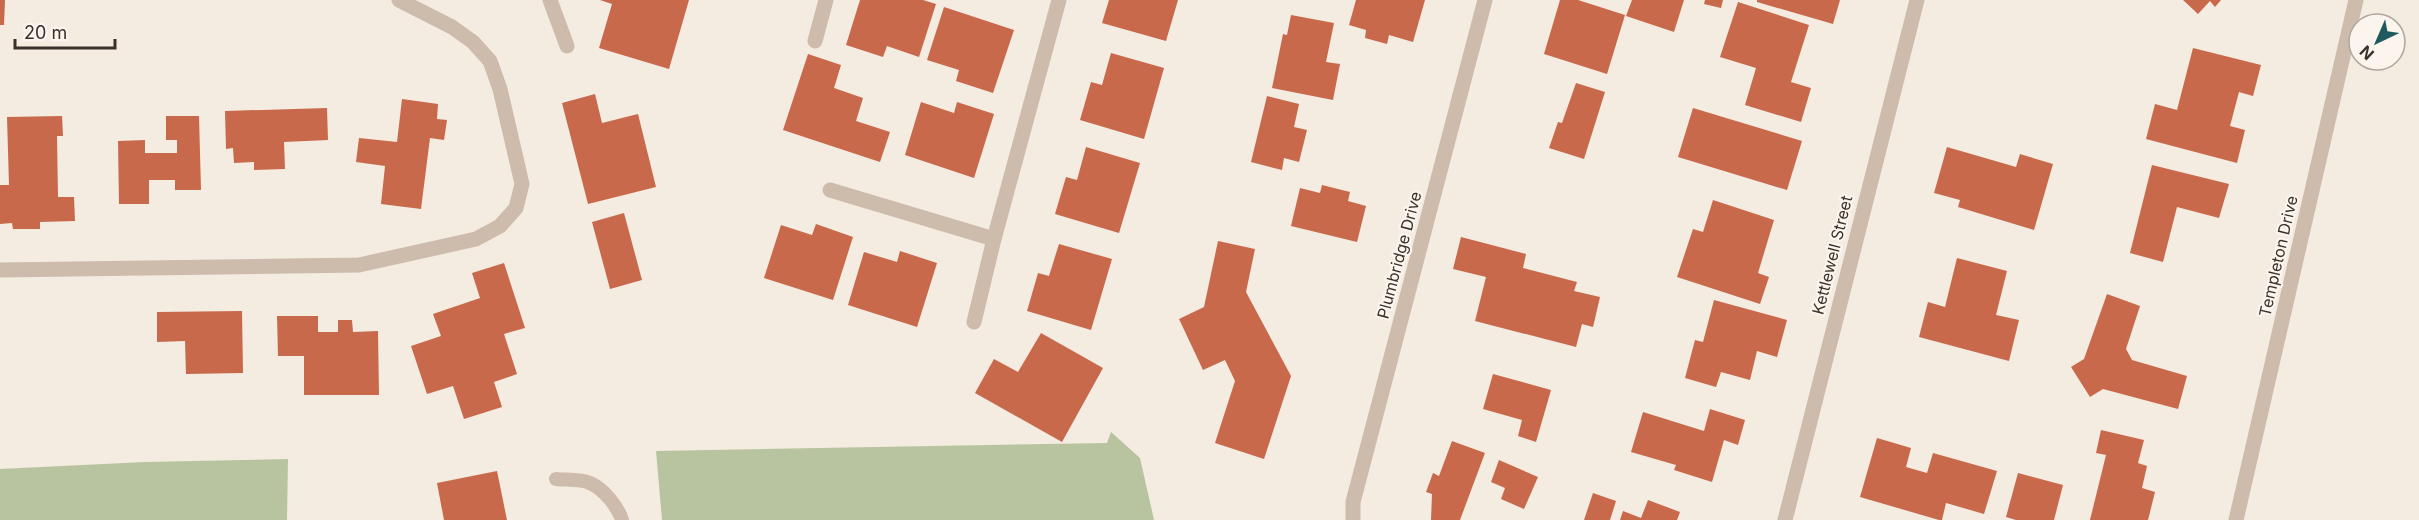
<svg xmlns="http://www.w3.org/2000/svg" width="2419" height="520" font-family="Inter,sans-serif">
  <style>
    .green { fill: #b8c4a0 }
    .building { fill: #c8694b }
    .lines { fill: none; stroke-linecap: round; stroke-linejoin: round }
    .lane { stroke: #cdbbac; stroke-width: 14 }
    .street { stroke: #cdbbac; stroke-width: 15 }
    .labels { text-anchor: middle; stroke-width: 4.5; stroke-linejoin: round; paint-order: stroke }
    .street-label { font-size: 16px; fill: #3b302b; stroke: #fbf5ee }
  </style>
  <rect width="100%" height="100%" fill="#f4ebe1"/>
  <g class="green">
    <path d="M1111 432 1140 458 1154 520H662L656 451 1107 443Z"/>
    <path d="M288 459 287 520H0V469L145 462Z"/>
  </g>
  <g class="building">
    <path d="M0 0H5L4 25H0Z"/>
    <path d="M689 0 669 69 599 48 612 4 600 0Z"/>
    <path d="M860 0H923L936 4 919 57 887 46 883 57 846 45Z"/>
    <path d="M1109 0H1178L1166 41 1102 23Z"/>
    <path d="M1356 0H1425L1413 42 1389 35 1387 44 1365 38 1366 30 1349 25Z"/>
    <path d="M1560 0H1578L1625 15 1607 74 1544 54Z"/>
    <path d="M1632 0H1684L1674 32 1626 16Z"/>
    <path d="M1705 0H1723L1721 8 1704 4Z"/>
    <path d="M1757 0H1840L1833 24 1757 2Z"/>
    <path d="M2183 0H2221L2215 7 2210 1 2198 14Z"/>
    <path d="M1738 2 1809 25 1791 82 1811 88 1801 122 1745 105 1756 68 1720 57Z"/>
    <path d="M944 7 1014 30 993 93 956 81 959 70 927 60Z"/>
    <path d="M1291 15 1334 23 1326 62 1340 64 1333 100 1272 88 1283 34 1287 35Z"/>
    <path d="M2193 48 2261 65 2253 96 2239 92 2230 126 2245 130 2237 163 2146 139 2155 104 2177 110Z"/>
    <path d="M1111 53 1164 68 1144 139 1080 120 1091 82 1102 85Z"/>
    <path d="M808 54 841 65 834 88 863 98 856 121 890 132 880 162 783 130Z"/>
    <path d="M1576 83 1605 92 1584 159 1549 148 1558 122 1562 123Z"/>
    <path d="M595 94 602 123 638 114 656 187 588 204 562 103Z"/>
    <path d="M1267 96 1299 104 1294 127 1307 130 1299 162 1284 158 1282 170 1251 162Z"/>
    <path d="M402 99 438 104 437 119 447 120 444 140 430 138 421 209 381 204 385 166 356 162 359 138 397 142Z"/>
    <path d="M921 102 954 113 957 102 994 114 974 178 905 155Z"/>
    <path d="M327 108 328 140 284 142 285 169 254 170V162L234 163 233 148 226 149 225 111Z"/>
    <path d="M1693 108 1802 141 1787 190 1678 157Z"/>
    <path d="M62 116 63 136H57L58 197H74L75 221 40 222V229H13L12 223 0 224V185H9L7 117Z"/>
    <path d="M166 116H199L201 190H175V180H149V204H119L118 141 145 140V153H177V140H166Z"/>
    <path d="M1086 147 1140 163 1119 233 1055 214 1066 177 1077 180Z"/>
    <path d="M1947 147 2016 167 2020 154 2053 164 2034 230 1958 207 1960 200 1934 193Z"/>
    <path d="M2152 165 2229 184 2219 218 2177 207 2163 262 2130 253Z"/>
    <path d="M1322 185 1350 192 1348 201 1366 206 1357 242 1291 226 1300 188 1320 193Z"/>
    <path d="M1713 200 1774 220 1758 273 1769 277 1760 304 1677 277 1693 229 1703 232Z"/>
    <path d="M624 213 642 280 610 289 592 222Z"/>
    <path d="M816 224 853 237 833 300 764 278 781 225 812 235Z"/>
    <path d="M1461 237 1526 254 1523 268 1577 282 1574 291 1600 297 1593 327 1582 324 1576 347 1475 321 1486 277 1453 269Z"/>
    <path d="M1218 241 1255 249 1246 292 1291 376 1264 459 1215 443 1235 381 1225 360 1203 370 1179 319 1204 307Z"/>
    <path d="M1059 244 1112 259 1091 330 1027 311 1038 273 1049 276Z"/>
    <path d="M900 251 937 263 917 327 848 305 864 252 897 262Z"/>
    <path d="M1957 258 2007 271 1996 315 2019 320 2009 361 1919 337 1928 302 1945 307Z"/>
    <path d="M504 263 525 328 504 334 517 374 494 382 502 407 464 419 453 386 427 394 411 346 441 336 433 314 480 298 472 273Z"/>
    <path d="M2107 294 2140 306 2126 349 2132 360 2187 376 2178 409 2103 389 2090 397 2071 367 2084 359Z"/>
    <path d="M1714 300 1787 320 1777 357 1757 351 1750 380 1721 372 1716 387 1685 378 1695 340 1703 342Z"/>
    <path d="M242 311 243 373 186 374 185 341 157 342V312Z"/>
    <path d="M277 316H318V332H338V320H352L353 332 378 331 379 395H304V356H278Z"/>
    <path d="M1041 333 1103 368 1062 442 975 393 994 359 1018 372Z"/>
    <path d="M1493 374 1551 390 1536 442 1518 436 1522 420 1483 409Z"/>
    <path d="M1710 409 1745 420 1738 445 1724 440 1712 482 1674 470 1676 465 1631 452 1643 412 1704 431Z"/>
    <path d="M2101 430 2144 440 2138 463 2147 466 2142 488 2155 492 2148 520H2090L2106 455 2096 453Z"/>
    <path d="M1877 438 1911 448 1906 467 1927 473 1933 453 1997 471 1984 514 1946 503 1942 520H1939L1860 497Z"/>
    <path d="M1452 441 1485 453 1460 520H1431L1432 494 1426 492 1433 473 1439 476Z"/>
    <path d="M1499 460 1538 477 1524 509 1501 499 1505 488 1491 482Z"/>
    <path d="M497 471 507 520H444L437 483Z"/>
    <path d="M2018 473 2063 485 2054 520H2016L2006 517Z"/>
    <path d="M1593 493 1616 501 1610 520H1584Z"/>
    <path d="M1648 500 1680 512 1677 520H1620L1623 511 1641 518Z"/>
  </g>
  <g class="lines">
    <path class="lane" d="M556 479C566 480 581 479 590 483 604 489 618 507 622 520"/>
    <g class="street">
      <path d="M550 0 567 46"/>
      <path d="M815 41 826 0"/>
      <path d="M830 190 994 239"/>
      <path d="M0 270 359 265 476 239 500 226 516 208 522 184 500 89 490 61 473 42 452 27 399 0"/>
      <path d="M974 322 994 239 1059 0"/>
      <path d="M1353 520V502L1485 0"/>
      <path d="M1785 520 1917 0"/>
      <path d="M2236 520 2356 0"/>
    </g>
  </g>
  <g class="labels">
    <g class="street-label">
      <text transform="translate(1399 255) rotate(-75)" y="6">Plumbridge Drive</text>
      <text transform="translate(1832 255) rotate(-76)" y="6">Kettlewell Street</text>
      <text transform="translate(2278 256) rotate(-77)" y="6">Templeton Drive</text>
    </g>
  </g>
  <g transform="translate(2377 42) rotate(224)"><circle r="28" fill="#fbf5ee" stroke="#aea6a0" stroke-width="1.5"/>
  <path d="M0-4.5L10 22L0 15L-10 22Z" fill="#1f5a5e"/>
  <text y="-9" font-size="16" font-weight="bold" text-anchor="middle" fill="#3b302b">N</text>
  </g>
  <path d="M15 39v9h100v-9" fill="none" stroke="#3b302b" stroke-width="3"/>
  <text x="24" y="39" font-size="18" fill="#3b302b" stroke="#fbf5ee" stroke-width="4.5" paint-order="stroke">20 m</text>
</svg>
